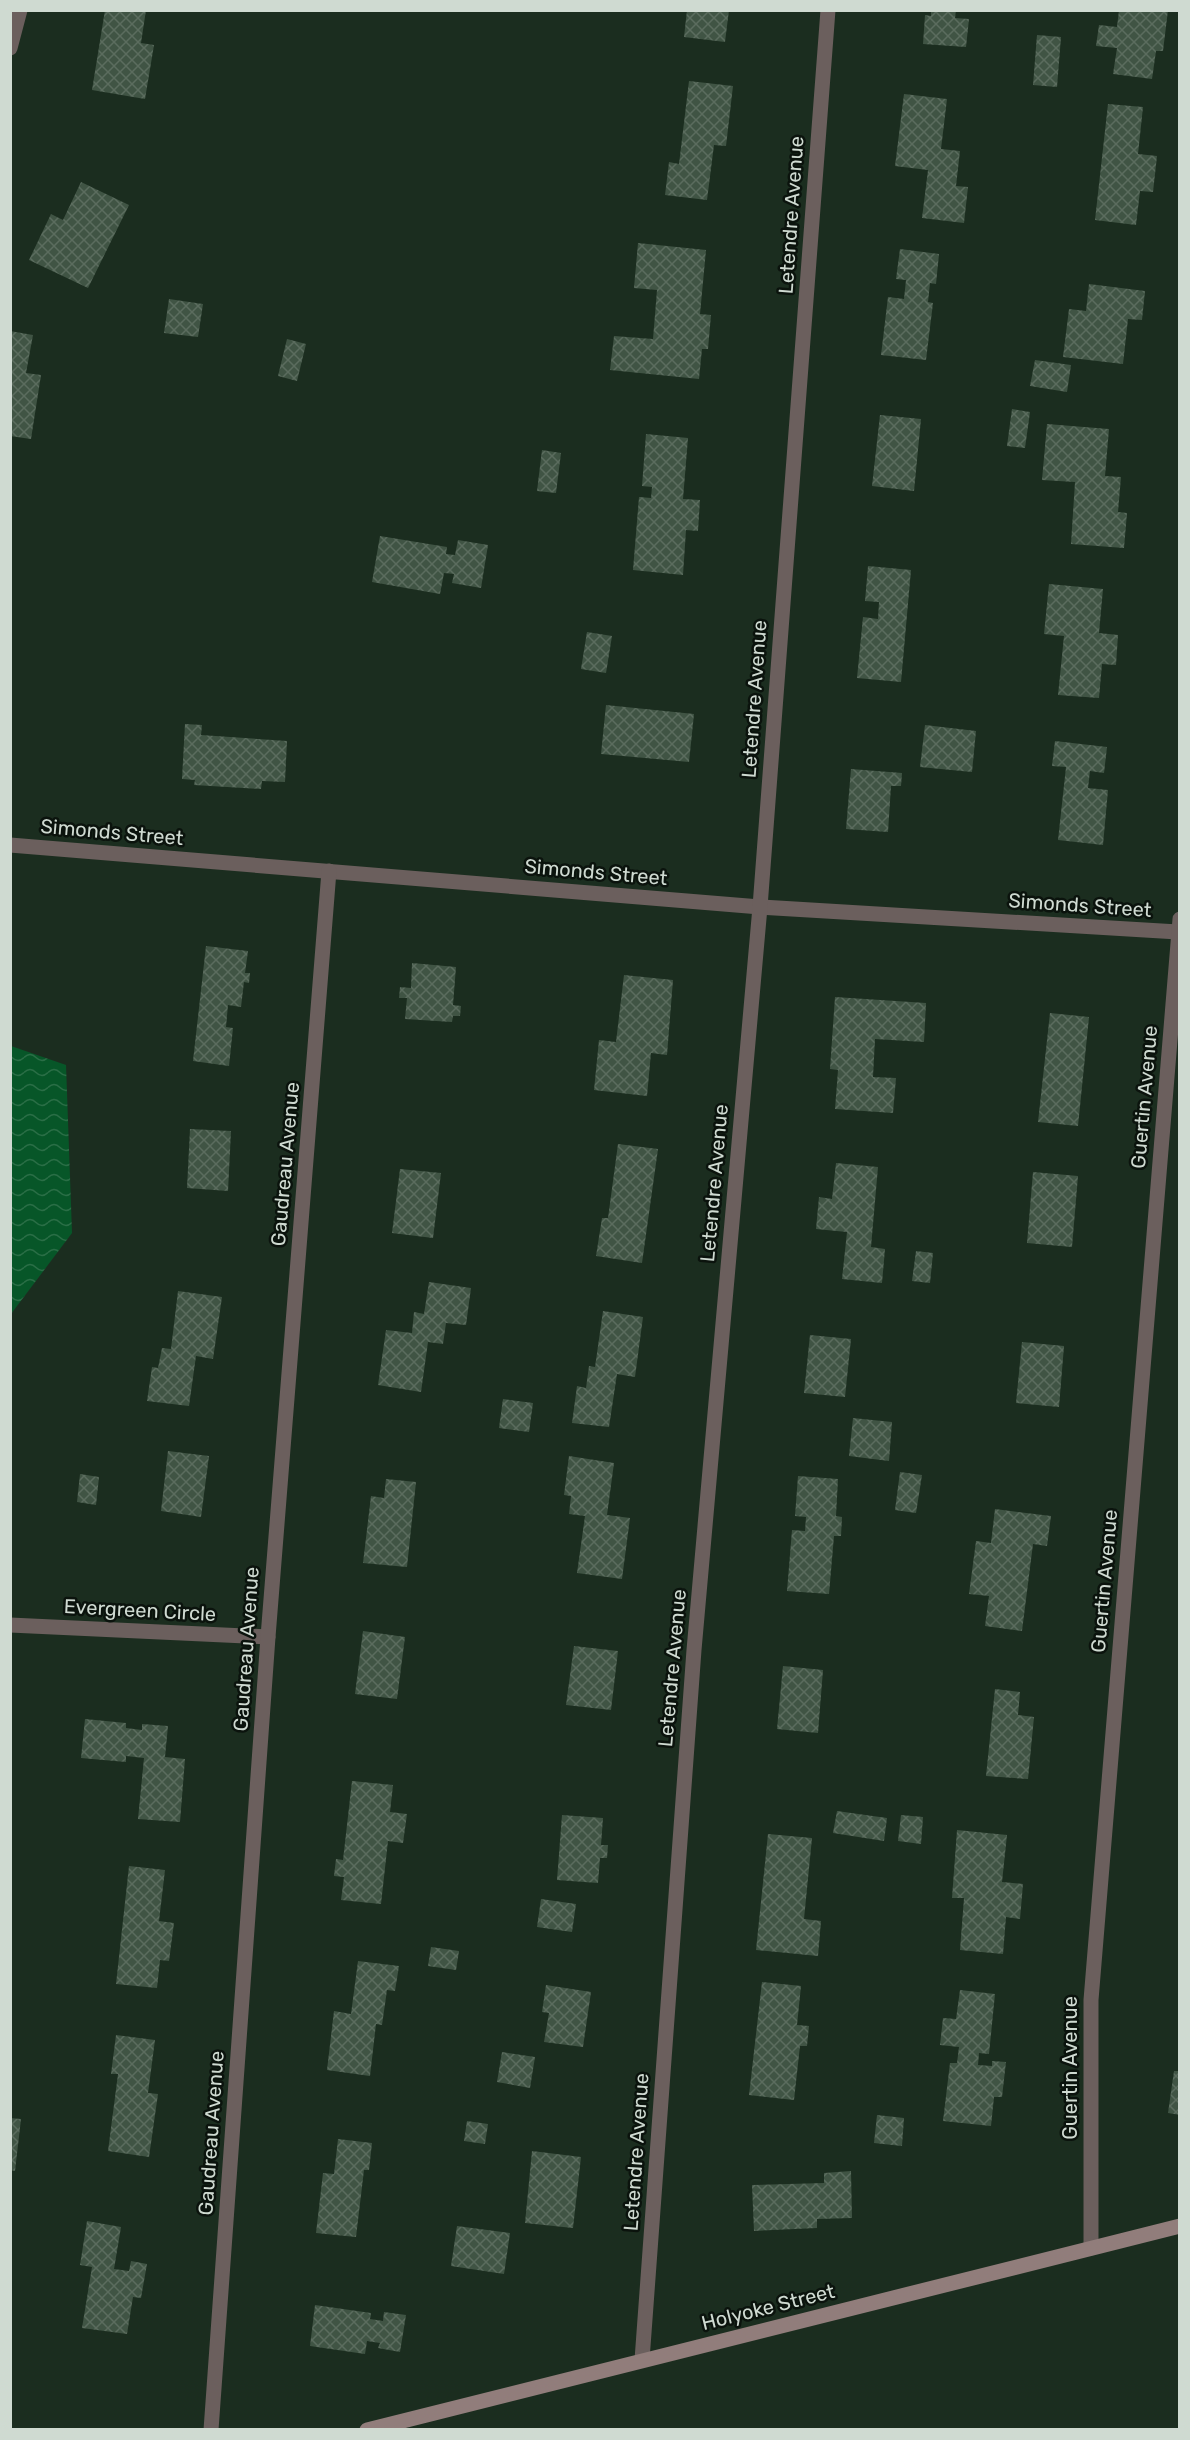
<svg xmlns="http://www.w3.org/2000/svg" width="1190" height="2440" font-family="Rubik,sans-serif">
  <style>
    .water { fill: url(#water-waves) }
    .building { fill: url(#building-cross-hatch) }
    .lines { fill: none; stroke-linecap: round; stroke-linejoin: round }
    .street { stroke: #6b5f5d; stroke-width: 15 }
    .secondary { stroke: #917d7b; stroke-width: 15 }
    .labels { text-anchor: middle; stroke-width: 5; stroke-linejoin: round; paint-order: stroke }
    .street-label { font-size: 20px; fill: #cfdad1; stroke: #0b130d }
  </style>
  <defs>
    <pattern id="water-waves" width="16" height="10" patternUnits="userSpaceOnUse" patternTransform="scale(1.5)"><rect width="16" height="10" fill="#075628"/><path d="M0 5q4-4 8 0t8 0" fill="none" stroke="#2a6e46"/></pattern>
    <pattern id="building-cross-hatch" width="8" height="8" patternUnits="userSpaceOnUse" patternTransform="scale(1.5)"><rect width="8" height="8" fill="#405444"/><path d="M0 0l8 8M0 8l8-8" fill="none" stroke="#5b6c5e"/></pattern>
  </defs>
  <rect width="100%" height="100%" fill="#1b2d1f"/>
  <path class="water" d="M11 1046 66 1065 72 1233 11 1314Z"/>
  <g class="building">
    <path d="M105 10H146L141 43 154 45 145 99 92 90Z"/>
    <path d="M687 10H729L725 42 684 37Z"/>
    <path d="M931 10H956L955 18 969 19 966 47 923 44 925 15 931 16Z"/>
    <path d="M1119 10H1168L1163 51H1156L1152 79 1113 74 1117 48 1096 46 1099 25 1117 27Z"/>
    <path d="M1037 35 1061 37 1057 87 1033 85Z"/>
    <path d="M689 81 733 86 726 146 714 145 707 200 665 195 669 162 679 164Z"/>
    <path d="M904 94 947 99 941 149 960 151 956 186 968 187 964 223 922 218 928 170 895 166Z"/>
    <path d="M1108 104 1143 107 1138 154 1157 156 1153 192 1140 191 1136 225 1095 220Z"/>
    <path d="M81 182 129 205 88 288 29 260 51 214 63 220Z"/>
    <path d="M638 243 706 250 700 314 711 315 708 349H702L699 379 610 370 614 336 653 339 657 290 634 288Z"/>
    <path d="M900 249 939 254 936 284 930 283 928 302 933 303 926 360 881 355 888 297 904 299 906 280 896 279Z"/>
    <path d="M1089 284 1145 291 1142 320 1128 319 1123 364 1063 357 1069 309 1086 311Z"/>
    <path d="M169 299 203 304 198 337 164 333Z"/>
    <path d="M10 331 33 335 26 373 41 375 31 439 10 436Z"/>
    <path d="M287 339 306 344 297 381 278 376Z"/>
    <path d="M1035 360 1071 365 1067 392 1030 386Z"/>
    <path d="M1012 409 1030 412 1025 448 1007 446Z"/>
    <path d="M880 415 921 419 914 491 872 486Z"/>
    <path d="M1047 424 1109 429 1105 476 1121 477 1118 512 1127 513 1124 548 1071 544 1075 482 1042 480Z"/>
    <path d="M646 434 688 438 683 499 700 500 698 531 686 530 683 575 633 570 639 497 651 498 652 487 642 486Z"/>
    <path d="M542 450 561 453 556 493 537 491Z"/>
    <path d="M380 536 447 547 446 554 455 555 458 540 488 545 481 588 452 583 454 574 444 573 440 594 372 582Z"/>
    <path d="M868 566 911 570 901 682 857 678 863 617 878 619 879 602 865 601Z"/>
    <path d="M1049 584 1103 589 1099 633 1118 635 1116 665 1102 664 1099 698 1058 695 1064 636 1044 634Z"/>
    <path d="M587 632 612 636 606 673 581 669Z"/>
    <path d="M606 705 694 714 689 762 601 754Z"/>
    <path d="M185 724 202 725 201 735 287 741 285 782 262 781 261 789 194 785 195 780 182 779Z"/>
    <path d="M925 725 976 731 972 772 920 767Z"/>
    <path d="M1055 741 1107 747 1104 773 1090 771 1088 788 1108 790 1103 845 1058 840 1066 767 1052 766Z"/>
    <path d="M851 769 902 773 901 786H891L888 832 846 829Z"/>
    <path d="M206 946 248 951 245 973H250L249 983 244 982 241 1007 228 1005 226 1027 233 1028 229 1066 193 1061Z"/>
    <path d="M412 963 456 967 453 1005 461 1006 460 1016H453L452 1022 405 1019 407 998H399L400 987 411 988Z"/>
    <path d="M624 975 673 980 667 1055 651 1053 647 1096 594 1090 599 1040 616 1042Z"/>
    <path d="M835 997 926 1003 924 1042 875 1039 873 1077 896 1078 893 1113 835 1109 838 1070 830 1069Z"/>
    <path d="M1050 1013 1089 1017 1078 1126 1038 1122Z"/>
    <path d="M190 1129 231 1131 228 1191 187 1188Z"/>
    <path d="M618 1144 658 1149 642 1263 596 1256 602 1218H608Z"/>
    <path d="M836 1163 878 1167 871 1247 885 1249 882 1283 842 1279 847 1232 816 1229 819 1197 832 1199Z"/>
    <path d="M400 1169 441 1173 433 1238 392 1233Z"/>
    <path d="M1033 1172 1078 1176 1072 1247 1027 1243Z"/>
    <path d="M916 1251 933 1253 930 1283 912 1281Z"/>
    <path d="M429 1282 471 1288 466 1325 446 1323 443 1344 428 1342 421 1392 378 1385 386 1330 412 1333 414 1312 424 1314Z"/>
    <path d="M178 1291 222 1297 213 1359 196 1356 189 1406 147 1401 152 1367 158 1368 162 1348 171 1349Z"/>
    <path d="M603 1311 643 1317 635 1377 617 1374 609 1427 572 1423 577 1386 586 1388 589 1366 595 1367Z"/>
    <path d="M810 1335 851 1339 845 1397 804 1393Z"/>
    <path d="M1022 1342 1064 1346 1059 1407 1016 1403Z"/>
    <path d="M503 1399 533 1403 529 1432 499 1428Z"/>
    <path d="M853 1418 892 1422 889 1461 849 1456Z"/>
    <path d="M168 1451 209 1456 201 1517 161 1511Z"/>
    <path d="M569 1456 614 1463 607 1515 630 1518 622 1579 577 1573 585 1516 569 1514 571 1496 564 1495Z"/>
    <path d="M900 1472 922 1475 916 1513 895 1510Z"/>
    <path d="M80 1474 99 1477 96 1505 77 1502Z"/>
    <path d="M798 1476 838 1479 836 1516 842 1517 841 1536H834L829 1594 787 1591 792 1530 805 1531 806 1517 795 1516Z"/>
    <path d="M386 1479 416 1482 407 1567 363 1563 371 1496 384 1498Z"/>
    <path d="M995 1509 1051 1516 1047 1546 1033 1544 1022 1631 985 1626 989 1596 969 1594 976 1541 991 1543Z"/>
    <path d="M363 1631 405 1637 397 1699 355 1694Z"/>
    <path d="M574 1646 618 1651 611 1710 566 1705Z"/>
    <path d="M783 1666 823 1670 818 1733 777 1729Z"/>
    <path d="M995 1689 1020 1692 1018 1715 1034 1717 1028 1779 986 1776Z"/>
    <path d="M85 1719 126 1723V1728L142 1730V1724L168 1726 165 1757 185 1759 180 1822 138 1819 144 1758 126 1756V1762L81 1758Z"/>
    <path d="M352 1781 393 1785 390 1812 407 1814 403 1843 388 1841 381 1904 341 1900 344 1877 334 1876 336 1859 343 1860Z"/>
    <path d="M837 1811 887 1818 884 1841 833 1833Z"/>
    <path d="M562 1815 603 1818 601 1845H608L607 1858H600L598 1883 557 1880Z"/>
    <path d="M901 1815 923 1817 921 1844 898 1841Z"/>
    <path d="M957 1830 1007 1835 1002 1882 1023 1884 1020 1919 1006 1917 1003 1954 960 1950 964 1898H952Z"/>
    <path d="M768 1834 812 1838 804 1919 821 1921 818 1956 756 1950Z"/>
    <path d="M129 1866 165 1870 159 1921 174 1923 169 1961 160 1960 157 1988 116 1984Z"/>
    <path d="M541 1899 576 1904 572 1932 537 1927Z"/>
    <path d="M431 1947 459 1951 456 1970 428 1966Z"/>
    <path d="M358 1961 399 1966 395 1991 387 1990 382 2025 376 2024 370 2076 327 2070 334 2011 351 2014Z"/>
    <path d="M762 1982 801 1986 797 2025 809 2026 807 2046H800L794 2100 749 2095Z"/>
    <path d="M546 1985 591 1992 583 2047 544 2042 549 2013 542 2012Z"/>
    <path d="M960 1990 995 1994 989 2054 979 2053 978 2065 992 2066V2061L1006 2062 1002 2097H994L991 2126 943 2121 950 2063H957L959 2047 940 2045 943 2018 956 2019Z"/>
    <path d="M116 2035 155 2040 148 2093 158 2094 149 2157 108 2151 118 2074H111Z"/>
    <path d="M502 2052 535 2057 530 2088 497 2082Z"/>
    <path d="M1174 2071H1180V2115L1168 2113Z"/>
    <path d="M877 2115 904 2118 902 2146 874 2143Z"/>
    <path d="M10 2118 21 2119 15 2171 10 2170Z"/>
    <path d="M467 2121 488 2124 485 2144 464 2141Z"/>
    <path d="M338 2139 372 2143 369 2170H364L356 2237 316 2233 323 2173 334 2174Z"/>
    <path d="M532 2151 581 2157 573 2228 525 2223Z"/>
    <path d="M851 2171 852 2218 817 2219V2228L754 2231 752 2185 824 2183V2173Z"/>
    <path d="M87 2221 121 2227 114 2269 129 2271 131 2261 147 2264 141 2298 133 2297 127 2334 82 2328 92 2267 80 2265Z"/>
    <path d="M457 2226 510 2233 504 2274 451 2266Z"/>
    <path d="M315 2305 371 2313 370 2319 383 2321 384 2312 406 2315 400 2352 378 2348 380 2343 367 2341 365 2354 310 2346Z"/>
  </g>
  <g class="lines">
    <g class="street">
      <path d="M10 48 20 10"/>
      <path d="M10 845 760 907 1178 932"/>
      <path d="M10 1625 268 1637"/>
      <path d="M1091 2248V2000L1180 919"/>
      <path d="M642 2360 694 1650 760 907 828 10"/>
      <path d="M211 2430 268 1637 329 871"/>
    </g>
    <path class="secondary" d="M367 2430 1180 2226"/>
  </g>
  <g class="labels">
    <g class="street-label">
      <text transform="translate(791 215) rotate(-86)" y="7">Letendre Avenue</text>
      <text transform="translate(754 699) rotate(-86)" y="7">Letendre Avenue</text>
      <text transform="translate(112 832) rotate(5)" y="7">Simonds Street</text>
      <text transform="translate(596 872) rotate(5)" y="7">Simonds Street</text>
      <text transform="translate(1080 905) rotate(4)" y="7">Simonds Street</text>
      <text transform="translate(1144 1097) rotate(-85)" y="7">Guertin Avenue</text>
      <text transform="translate(285 1164) rotate(-85)" y="7">Gaudreau Avenue</text>
      <text transform="translate(714 1183) rotate(-85)" y="7">Letendre Avenue</text>
      <text transform="translate(1104 1581) rotate(-85)" y="7">Guertin Avenue</text>
      <text transform="translate(140 1610) rotate(3)" y="7">Evergreen Circle</text>
      <text transform="translate(246 1649) rotate(-86)" y="7">Gaudreau Avenue</text>
      <text transform="translate(672 1668) rotate(-85)" y="7">Letendre Avenue</text>
      <text transform="translate(1070 2068) rotate(-90)" y="7">Guertin Avenue</text>
      <text transform="translate(211 2133) rotate(-86)" y="7">Gaudreau Avenue</text>
      <text transform="translate(636 2152) rotate(-86)" y="7">Letendre Avenue</text>
      <text transform="translate(768 2307) rotate(-14)" y="7">Holyoke Street</text>
    </g>
  </g>
  <rect width="1190" height="2440" fill="none" stroke="#cfdad1" stroke-width="24"/>
</svg>
